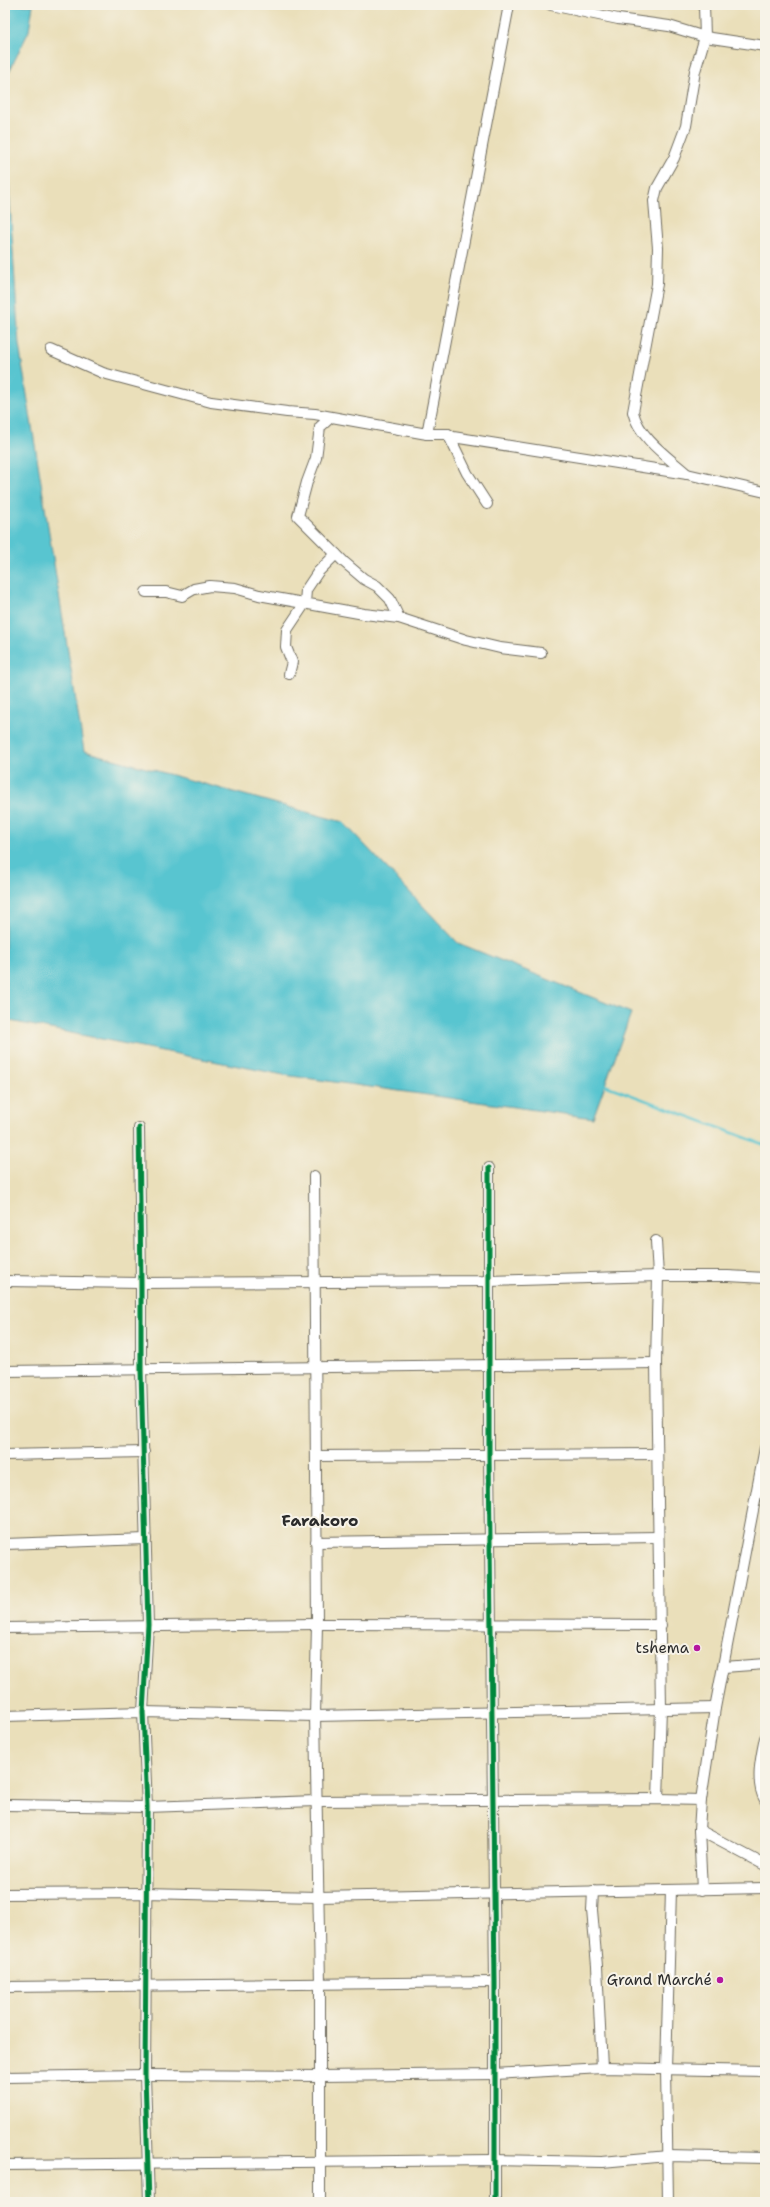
<svg xmlns="http://www.w3.org/2000/svg" width="770" height="2207" font-family="'Shantell Sans',sans-serif">
  <style>
    .water { fill: #58c5d0; stroke: #42787e }
    .lines { fill: none; stroke-linecap: round; stroke-linejoin: round }
    .stream { stroke: #58c5d0; stroke-width: 2.5 }
    .minor-casing { stroke: #6e6a5d; stroke-width: 12 }
    .minor { stroke: #fff; stroke-width: 10 }
    .cycleway-casing { stroke: #f7f3e8; stroke-width: 8 }
    .cycleway { stroke: #00873e; stroke-width: 5 }
    .poi-dot { fill: #b5179e; stroke: #f7f3e8; stroke-width: 1.5 }
    .labels { text-anchor: middle; stroke-width: 4; stroke-linejoin: round; paint-order: stroke }
    .poi-label { font-size: 15px; fill: #2b2b2b; stroke: #f7f3e8; text-anchor: end }
    .neighbourhood-label { font-size: 16px; font-weight: bold; fill: #2b2b2b; stroke: #f7f3e8 }
  </style>
  <rect width="100%" height="100%" fill="#f7f3e8"/>
  <filter id="ink" filterUnits="userSpaceOnUse"><feTurbulence type="fractalNoise" baseFrequency=".025" numOctaves="2"/><feDisplacementMap in="SourceGraphic" scale="8" xChannelSelector="R" yChannelSelector="G"/><feConvolveMatrix kernelMatrix="1 2 1 2 8 2 1 2 1" color-interpolation-filters="sRGB"/></filter>
  <filter id="wash" filterUnits="userSpaceOnUse"><feTurbulence type="fractalNoise" baseFrequency=".012" numOctaves="4" result="noise"/><feDisplacementMap in="SourceGraphic" scale="16" xChannelSelector="R" yChannelSelector="G"/><feGaussianBlur stdDeviation="0.9" result="paint"/><feColorMatrix in="noise" values="0 0 0 0 0 0 0 0 0 0 0 0 0 0 0 0 0 1.4 0 .05"/><feComposite in="paint" operator="in"/></filter>
  <g filter="url(#wash)">
    <rect width="100%" height="100%" fill="#eadfba"/>
    <g class="water">
      <path d="M5 5H33L29 31 5 80Z"/>
      <path d="M5 125 19 345 84 751 343 822 458 943 631 1013 593 1118 284 1075 5 1020Z"/>
    </g>
    <g class="lines">
      <path class="stream" d="M602 1084 765 1145"/>
    </g>
  </g>
  <g filter="url(#ink)">
    <g class="lines">
      <defs>
        <g id="minor">
          <path d="M551 5 618 19 669 26 705 37 765 46"/>
          <path d="M51 350 103 373 211 402 287 412 315 414 427 434H448L453 437 687 474 765 492"/>
          <path d="M331 417 320 427 316 458 307 482 298 516 344 562 364 579 377 586 390 599 399 618"/>
          <path d="M427 434 509 5"/>
          <path d="M448 434 467 473 487 504"/>
          <path d="M687 474C668 457 639 438 633 412L657 284 658 248 654 201 657 188 674 158 686 126 695 71 705 37 704 5"/>
          <path d="M146 592H166L182 596 194 589 210 586 235 588 259 595 364 614 399 618 466 640 500 648 541 653"/>
          <path d="M289 674 292 662 286 647 287 630 305 603 306 590 318 572 336 554"/>
          <path d="M139 1128 141 1283V1370L148 1625 143 1712 147 1807 145 2075 149 2202"/>
          <path d="M489 1168V1455L495 1982V2202"/>
          <path d="M314 1176 317 1624 315 1716 320 1983V2202"/>
          <path d="M656 1241 658 1276 656 1363 661 1708 658 1799"/>
          <path d="M5 1281 141 1283 489 1281 658 1276H728L765 1278"/>
          <path d="M5 1371 656 1363"/>
          <path d="M5 1455 144 1452"/>
          <path d="M316 1456 657 1454"/>
          <path d="M316 1542 658 1537"/>
          <path d="M5 1544 146 1539"/>
          <path d="M5 1628 317 1624 661 1625"/>
          <path d="M724 1667 765 1664"/>
          <path d="M5 1716 143 1712 315 1716 715 1708"/>
          <path d="M765 1738C761 1757 755 1783 765 1800"/>
          <path d="M5 1805 147 1807 316 1801 658 1799 701 1800"/>
          <path d="M699 1830 765 1865"/>
          <path d="M702 1890 699 1830 701 1800 715 1708 765 1448"/>
          <path d="M593 1891 592 1910 597 1966 602 2068"/>
          <path d="M5 1894 146 1893 318 1897 765 1888"/>
          <path d="M5 1987 495 1982"/>
          <path d="M5 2077 145 2075 320 2076 495 2074 602 2068 765 2071"/>
          <path d="M5 2165 494 2160 602 2162 668 2156 765 2158"/>
          <path d="M668 2202 666 2069 671 1890"/>
        </g>
      </defs>
      <use href="#minor" class="minor-casing"/>
      <use href="#minor" class="minor"/>
      <defs>
        <g id="cycleway">
          <path d="M139 1128 141 1283V1370L148 1625 143 1712 147 1807 145 2075 149 2202"/>
          <path d="M489 1168V1455L495 1982V2202"/>
        </g>
      </defs>
      <use href="#cycleway" class="cycleway-casing"/>
      <use href="#cycleway" class="cycleway"/>
    </g>
  </g>
  <g class="poi-dot">
    <circle cx="697" cy="1648" r="4"/>
    <circle cx="720" cy="1980" r="4"/>
  </g>
  <g class="labels">
    <g class="poi-label">
      <text x="689" y="1653">tshema</text>
      <text x="712" y="1985">Grand Marché</text>
    </g>
    <g class="neighbourhood-label">
      <text x="320" y="1526">Farakoro</text>
    </g>
  </g>
  <rect width="770" height="2207" fill="none" stroke="#f7f3e8" stroke-width="20"/>
</svg>
